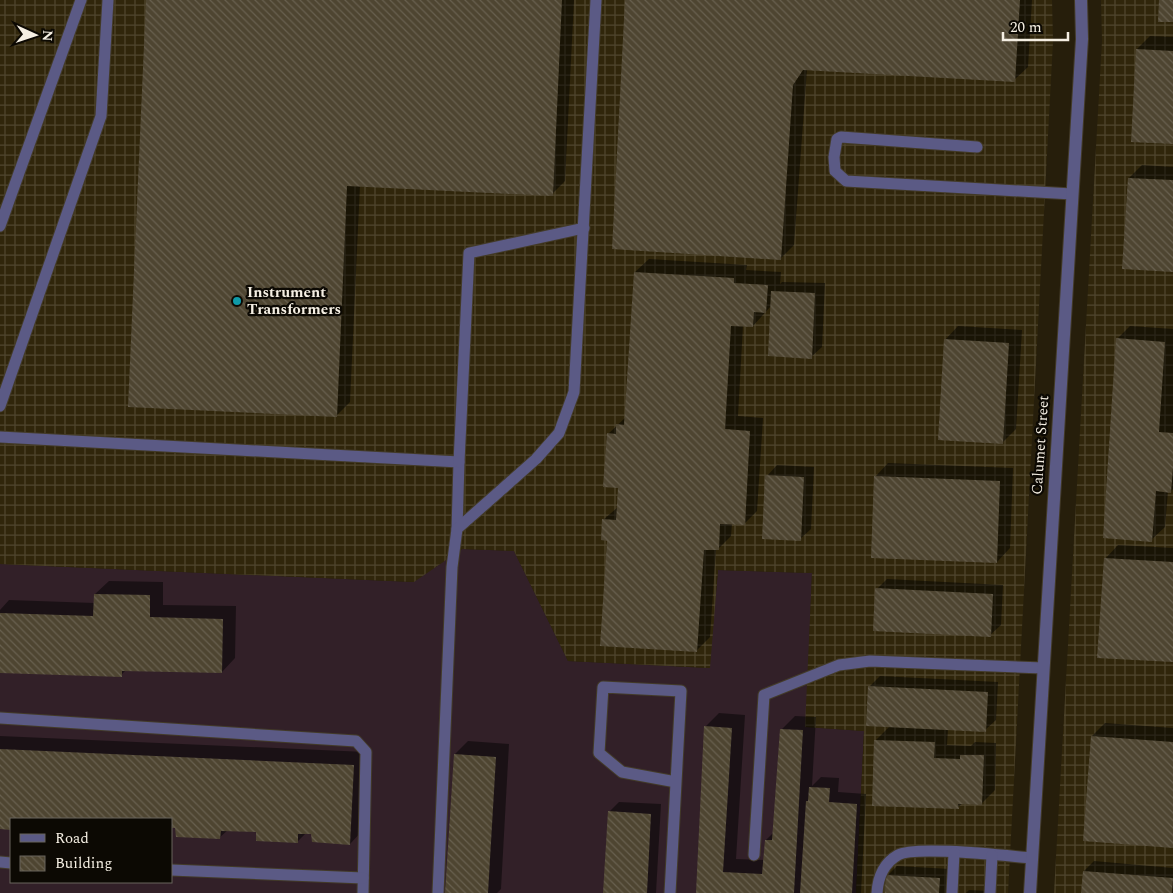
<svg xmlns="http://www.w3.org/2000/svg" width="1173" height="893" font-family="Spectral,serif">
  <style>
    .commercial { fill: #322028; fill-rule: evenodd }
    .industrial { fill: url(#industrial-grid) }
    .shadow { fill: #0007 }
    .building { fill: url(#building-back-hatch) }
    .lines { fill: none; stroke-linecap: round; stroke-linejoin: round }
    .service-casing { stroke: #433b29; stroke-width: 13 }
    .minor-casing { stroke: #433b29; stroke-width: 14 }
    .service { stroke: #5b5a85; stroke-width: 11 }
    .minor { stroke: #5b5a85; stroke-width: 12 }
    .culture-dot { fill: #0f9aa8; stroke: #0c0903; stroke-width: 2 }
    .labels { text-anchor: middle; stroke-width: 4.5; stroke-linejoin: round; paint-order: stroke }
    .poi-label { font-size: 15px; font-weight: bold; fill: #f5efe3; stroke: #0c0903; text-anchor: start }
    .street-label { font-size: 15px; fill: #f5efe3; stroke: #0c0903 }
  </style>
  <defs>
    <pattern id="industrial-grid" width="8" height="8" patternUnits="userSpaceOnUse" patternTransform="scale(1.25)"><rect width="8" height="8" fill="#30260b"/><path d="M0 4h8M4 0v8" fill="none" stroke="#4f462e"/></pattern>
    <pattern id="building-back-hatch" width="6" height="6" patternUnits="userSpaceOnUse" patternTransform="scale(1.25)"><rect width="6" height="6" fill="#4e4531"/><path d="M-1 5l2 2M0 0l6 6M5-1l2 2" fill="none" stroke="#68604f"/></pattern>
  </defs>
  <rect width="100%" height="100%" fill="#261e0b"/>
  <path class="commercial" d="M462 549 514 551 568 661 709 668 718 570 812 573 806 727 864 731 856 893H0V564L413 582ZM11 819H171V882H11Z"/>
  <g class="industrial">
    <path d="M0 0H1052L1053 41 1008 893H856L864 731 805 727 812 573 718 570 710 668 568 661 514 551 462 549 414 582 0 564Z"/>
    <path d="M1101 0H1173V893H1054L1102 41Z"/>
  </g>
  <g class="shadow">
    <path d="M148 0H574L565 181 552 194 360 185 350 402 336 416Z"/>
    <path d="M626 0H1032L1028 67 1014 80 807 69 794 245 781 258Z"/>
    <path d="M1150 36 1173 37V143L1137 49Z"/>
    <path d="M1142 165 1173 167V271L1129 178Z"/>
    <path d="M649 259 747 265 746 270 781 272 780 284 782 282 825 283 822 347 811 357 771 306 753 326 743 325 738 416 763 418 757 511 744 524 732 523 731 536 718 549H716L710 637 697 650 608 540 603 520 618 507 619 487 608 434 626 417 635 272Z"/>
    <path d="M958 326 1022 330 1016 429 1003 442 945 340Z"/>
    <path d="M1130 326 1173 329V489L1171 491H1168L1165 527 1151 540 1117 339Z"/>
    <path d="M888 463 1013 468 1010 548 997 562 875 477Z"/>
    <path d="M777 465 814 467 811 529 800 539 767 476Z"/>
    <path d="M1118 545 1173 548V661L1105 559Z"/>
    <path d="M887 579 1003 585 1001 625 990 635 877 589Z"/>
    <path d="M109 581 163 582V605L236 606 235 658 222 672 127 669 121 675 0 672V610L9 600 95 603V594Z"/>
    <path d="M880 676 998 682 996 720 985 730 948 729 947 745 971 746 975 742 996 743 995 790 982 803H963L958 807 875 741 890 726 870 686Z"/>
    <path d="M719 713 745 715 736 859 764 860 766 840 774 832 782 729 795 716 816 717 812 786 821 777 839 778 838 792 866 794 861 893H697L706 726Z"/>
    <path d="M1105 723 1173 728V846L1092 736Z"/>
    <path d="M0 736 366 752 363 830 350 844 313 832 306 833 297 842 257 830H228L219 838 176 827 171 819H11V829L0 828Z"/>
    <path d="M468 741 509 744 501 889 497 893H447L455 754Z"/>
    <path d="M619 802 661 804 656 893H605L609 812Z"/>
    <path d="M1094 861 1173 868V893H1082L1084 871Z"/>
    <path d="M897 866 950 869 948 893H886L887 876Z"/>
    <path d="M969 890 989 891V893H966Z"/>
  </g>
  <g class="building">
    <path d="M146 0H562L553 196 347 186 337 417 128 407Z"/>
    <path d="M625 0H1020L1015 82 803 70 793 85 781 260 612 249Z"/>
    <path d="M1159 0H1173V22H1158Z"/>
    <path d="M1136 49 1173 51V144L1131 142Z"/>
    <path d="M1128 178 1173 180V272L1122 269Z"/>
    <path d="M634 272 734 278V283L768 285 766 313 754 312 753 327 731 326 725 429 750 431 745 525 720 524 719 550H704L697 652 600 646 607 541 601 540 602 519 616 520 618 488 603 487 607 433 616 434V424L624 425Z"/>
    <path d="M771 291 815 293 812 359 768 356Z"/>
    <path d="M1116 338 1165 342 1159 432 1173 433V467L1171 493 1156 491 1152 542 1103 538Z"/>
    <path d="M944 339 1009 343 1003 444 938 440Z"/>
    <path d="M765 475 804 477 801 541 762 539Z"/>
    <path d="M874 476 1000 481 997 563 871 558Z"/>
    <path d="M1104 558 1173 562V662L1097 658Z"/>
    <path d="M875 588 993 594 991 637 873 631Z"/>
    <path d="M94 594 150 595V617L223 619 222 673 122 671V677L0 673V613L93 616Z"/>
    <path d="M868 686 988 692 986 732 866 726Z"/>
    <path d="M704 726 732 728 723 872 762 874 765 840H772L780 729 803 730 794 893H696Z"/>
    <path d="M1091 736 1173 742V848L1083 841Z"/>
    <path d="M874 740 935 742 934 758 960 759V755H984L982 805 958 804 959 809 872 806Z"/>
    <path d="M0 749 354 765 350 845 312 842 311 834H298V843L256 841V832L221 831 220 839 176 837 175 828H171V819H11V830L0 829Z"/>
    <path d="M454 754 496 757 488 893H445Z"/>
    <path d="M809 787 830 788 829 802 857 804 852 893H800L806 801H808Z"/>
    <path d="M608 811 651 814 647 893H603Z"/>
    <path d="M1083 871 1173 878 1172 893H1081Z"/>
    <path d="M886 875 940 878 939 893H885Z"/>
  </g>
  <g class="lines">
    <defs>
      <g id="service">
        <path d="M977 147 841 137 837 139 834 157 835 171 846 181 1072 194"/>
        <path d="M0 226 81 0"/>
        <path d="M0 406 101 116 108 0"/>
        <path d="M0 437 459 462 457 529"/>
        <path d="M459 462 469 253 584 228"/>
        <path d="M0 718 356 741 366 752 363 893"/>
        <path d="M754 855 764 695 839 665 870 661 1043 668"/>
        <path d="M0 862 11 863"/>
        <path d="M171 870 363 878"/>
        <path d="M438 893 452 567 457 529 536 459 559 433 574 392 596 0"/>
        <path d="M670 893 681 691 603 687 599 753 622 772 676 782"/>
        <path d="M877 893C878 876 884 863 898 855 915 845 1008 856 1032 858"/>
        <path d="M952 893 954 853"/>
        <path d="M990 893 992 855"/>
      </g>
      <path id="minor" d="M1030 893 1082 39 1081 0"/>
    </defs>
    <use href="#service" class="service-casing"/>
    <use href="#minor" class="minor-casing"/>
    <use href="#service" class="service"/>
    <use href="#minor" class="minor"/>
  </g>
  <circle class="culture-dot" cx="237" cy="301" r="5"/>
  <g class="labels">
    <g class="poi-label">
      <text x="247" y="297">Instrument<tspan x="247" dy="17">Transformers</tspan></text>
    </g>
    <g class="street-label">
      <text transform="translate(1040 445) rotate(-86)" y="5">Calumet Street</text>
    </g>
  </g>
  <rect x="10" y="818" width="162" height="65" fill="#0c0903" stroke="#69655d"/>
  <rect x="20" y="834" width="25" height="8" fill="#5b5a85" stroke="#69655d"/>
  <text x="55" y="843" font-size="15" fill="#f5efe3">Road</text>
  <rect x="20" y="856" width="25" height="15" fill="url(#building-back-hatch)" stroke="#69655d"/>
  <text x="55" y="868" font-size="15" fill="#f5efe3">Building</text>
  <g transform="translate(35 35) rotate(93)" stroke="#0c0903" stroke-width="4" paint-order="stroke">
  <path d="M0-4L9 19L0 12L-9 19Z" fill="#f5efe3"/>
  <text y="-8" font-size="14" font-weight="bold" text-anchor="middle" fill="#f5efe3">N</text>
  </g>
  <path d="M1003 32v8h65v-8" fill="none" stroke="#f5efe3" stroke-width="2.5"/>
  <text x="1010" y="32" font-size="15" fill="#f5efe3" stroke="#0c0903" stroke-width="4" paint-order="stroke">20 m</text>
</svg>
